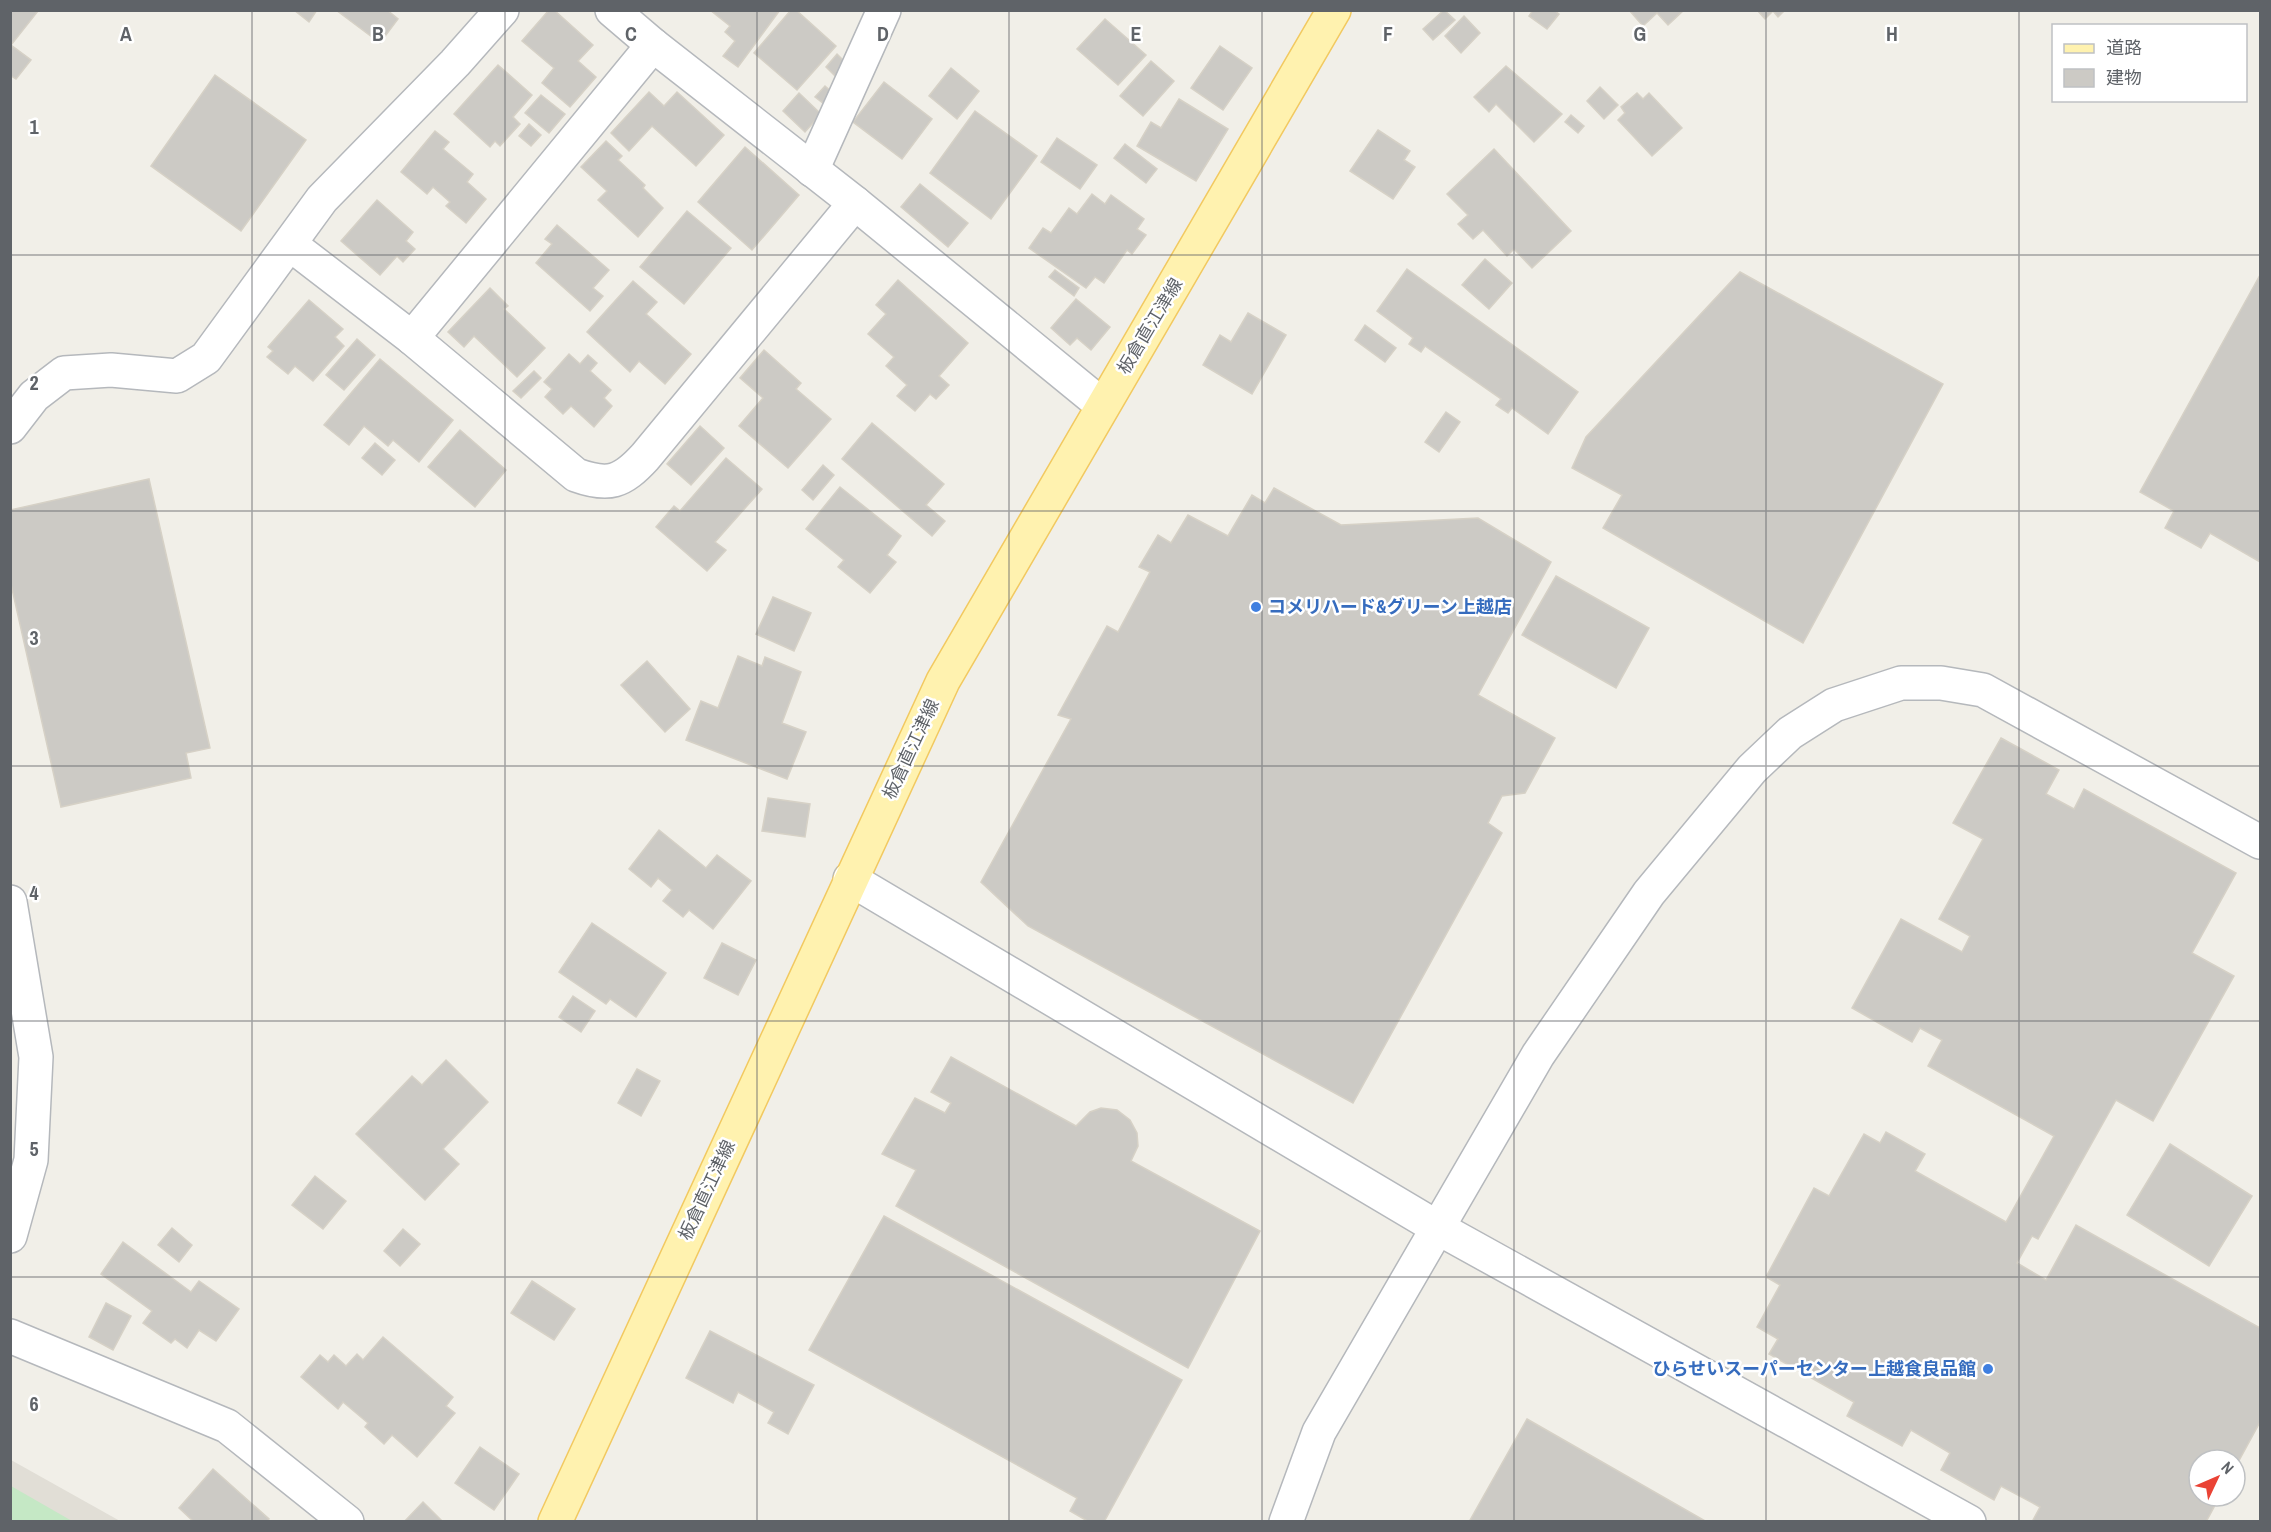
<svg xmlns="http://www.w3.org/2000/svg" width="2271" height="1532" font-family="'Archivo Narrow','Noto Sans JP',sans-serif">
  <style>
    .education { fill: #e1ded6 }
    .green { fill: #c5e8c5 }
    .building { fill: #cccac5; stroke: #d6d1c6; stroke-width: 1.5 }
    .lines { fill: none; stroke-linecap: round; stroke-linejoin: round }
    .minor-casing { stroke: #b5b8bc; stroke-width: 36 }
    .major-casing { stroke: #f2c960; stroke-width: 36 }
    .minor { stroke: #fff; stroke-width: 33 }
    .major { stroke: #fff2af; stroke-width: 33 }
    .grid { fill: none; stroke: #5f6368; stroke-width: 1.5; stroke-opacity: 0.55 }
    .shop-dot { fill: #3f7fe0; stroke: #fff; stroke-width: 2 }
    .labels { text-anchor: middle; stroke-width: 5; stroke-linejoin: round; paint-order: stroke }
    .street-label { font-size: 18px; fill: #5f6368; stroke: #fff }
    .shop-label { font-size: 18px; font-weight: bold; fill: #366cbe; stroke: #fff; text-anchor: start }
    .grid-label { font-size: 20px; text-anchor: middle; font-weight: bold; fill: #5f6368; stroke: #fff; stroke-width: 5; stroke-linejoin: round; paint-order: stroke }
  </style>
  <rect width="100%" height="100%" fill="#f1efe8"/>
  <path class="education" d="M11 1460 120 1521H11Z"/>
  <path class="green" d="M10 1486H11L72 1521H11Z"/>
  <g class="building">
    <path d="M10 10 38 11 11 45 31 60 16 79 10 75Z"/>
    <path d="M294 10H317L309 22Z"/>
    <path d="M336 10H387L398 19 380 43Z"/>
    <path d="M549 10H554L593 45 578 61 596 77 570 107 542 83 554 68 522 41Z"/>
    <path d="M710 10H780L738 67 723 56 735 41 725 32 730 26Z"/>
    <path d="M791 10H796L836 46 797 90 754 53Z"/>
    <path d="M1444 10 1455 20 1433 40 1423 29Z"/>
    <path d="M1533 10H1554L1559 14 1547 29 1529 16Z"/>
    <path d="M1629 10H1684L1668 25 1657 13 1643 26Z"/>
    <path d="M1757 10H1785L1778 17 1773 11 1765 19Z"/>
    <path d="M1464 16 1480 33 1461 53 1445 36Z"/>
    <path d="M1105 19 1146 55 1118 85 1077 49Z"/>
    <path d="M1220 46 1252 68 1223 110 1191 88Z"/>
    <path d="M837 54 846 63 835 76 826 67Z"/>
    <path d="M1151 61 1174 81 1143 116 1120 96Z"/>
    <path d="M498 65 532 95 513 117 520 124 500 146 495 141 490 147 454 114Z"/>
    <path d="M1506 66 1562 114 1534 142 1496 104 1489 112 1474 97Z"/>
    <path d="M951 68 979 91 957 119 929 96Z"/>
    <path d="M215 75 306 140 241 231 151 166Z"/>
    <path d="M884 82 932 119 902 159 853 122Z"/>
    <path d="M825 86 833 93 824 104 815 97Z"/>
    <path d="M1600 87 1618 105 1604 119 1587 101Z"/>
    <path d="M649 92 664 106 677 92 724 135 696 166 652 126 629 151 611 133Z"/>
    <path d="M799 93 821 114 805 132 783 111Z"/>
    <path d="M1637 93 1643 99 1649 93 1682 128 1652 156 1618 120 1625 113 1621 107Z"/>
    <path d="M541 95 565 114 549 133 525 113Z"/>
    <path d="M1179 99 1228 129 1196 181 1137 146 1151 122 1161 128Z"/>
    <path d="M975 111 1037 156 991 219 930 173Z"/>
    <path d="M1571 115 1584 126 1578 133 1565 122Z"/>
    <path d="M529 124 541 135 531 146 519 136Z"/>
    <path d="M1378 130 1410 151 1404 160 1415 167 1393 199 1350 171Z"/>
    <path d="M435 131 449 142 443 149 473 174 467 182 486 199 466 223 446 206 450 202 433 187 427 194 401 172Z"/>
    <path d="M1057 138 1097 165 1080 189 1041 162Z"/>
    <path d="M606 141 622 156 618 160 645 185 643 188 663 208 638 237 598 200 607 191 581 167Z"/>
    <path d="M1125 144 1157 169 1146 183 1114 158Z"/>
    <path d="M745 147 799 195 752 250 698 202Z"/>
    <path d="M1494 149 1571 231 1532 268 1514 249 1507 256 1483 230 1473 239 1458 224 1468 215 1447 194Z"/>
    <path d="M920 184 968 223 948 247 901 207Z"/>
    <path d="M1092 194 1105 204 1111 195 1144 219 1137 229 1146 235 1132 254 1127 250 1104 283 1095 277 1086 288 1029 248 1043 228 1051 233 1069 208 1077 214Z"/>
    <path d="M377 200 413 232 406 241 415 249 403 262 397 256 380 275 341 241Z"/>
    <path d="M687 211 731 248 684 304 640 267Z"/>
    <path d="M557 225 609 270 593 288 603 296 590 311 536 263 552 244 545 239Z"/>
    <path d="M1485 259 1512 283 1489 309 1462 285Z"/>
    <path d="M1407 269 1578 392 1548 434 1512 408 1508 413 1496 405 1501 399 1425 346 1421 352 1409 344 1413 338 1377 311Z"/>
    <path d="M1055 270 1079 288 1074 296 1049 277Z"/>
    <path d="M1740 272 1943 384 1803 643 1603 528 1622 495 1572 468 1586 437Z"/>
    <path d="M2260 275V562L2210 533 2201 548 2165 528 2174 511 2140 492Z"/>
    <path d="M898 280 968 343 939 376 949 385 936 399 930 394 915 411 897 396 907 385 886 366 894 357 868 334 886 314 876 305Z"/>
    <path d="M633 281 657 302 646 314 691 354 665 384 639 361 630 372 587 332Z"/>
    <path d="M490 288 508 306 504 309 545 348 517 377 474 336 464 347 448 332Z"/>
    <path d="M1076 299 1110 327 1091 350 1077 338 1070 345 1051 328Z"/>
    <path d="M309 300 343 329 335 337 344 346 313 381 295 366 288 374 267 357 273 351 268 347Z"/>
    <path d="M1248 313 1286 335 1252 394 1203 365 1220 335 1231 342Z"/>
    <path d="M1365 325 1396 348 1385 362 1355 340Z"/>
    <path d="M357 339 375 355 344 390 326 375Z"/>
    <path d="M764 350 801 383 796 389 831 419 788 468 739 426 763 398 740 378Z"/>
    <path d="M569 354 580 364 588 355 597 363 590 371 611 390 604 398 612 406 594 427 571 406 563 414 545 397 552 389 544 382Z"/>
    <path d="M380 359 453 420 419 462 393 440 388 446 364 426 349 445 324 425Z"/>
    <path d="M534 371 541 378 521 398 513 391Z"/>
    <path d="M1446 412 1460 422 1439 452 1425 442Z"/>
    <path d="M872 423 944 484 926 505 945 521 932 536 842 459Z"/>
    <path d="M700 426 724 448 691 485 667 464Z"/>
    <path d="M460 430 506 470 475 507 428 467Z"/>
    <path d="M375 443 395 460 382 475 362 458Z"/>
    <path d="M726 458 762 489 715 542 726 550 707 571 656 527 674 506 680 511Z"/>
    <path d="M823 465 834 475 813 500 802 490Z"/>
    <path d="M149 479 210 748 186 753 191 778 61 807 10 580V510Z"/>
    <path d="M840 487 901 536 887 555 896 562 870 593 838 567 844 560 806 529Z"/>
    <path d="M1274 488 1341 525 1478 518 1551 562 1478 695 1555 738 1525 793 1502 796 1488 823 1502 833 1353 1103 1028 926 981 882 1071 719 1058 715 1107 626 1118 632 1150 572 1139 567 1158 535 1171 543 1188 515 1228 536 1252 495 1265 503Z"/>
    <path d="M1556 576 1649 628 1616 688 1522 635Z"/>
    <path d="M773 597 811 613 794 651 756 634Z"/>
    <path d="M738 656 762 666 765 657 801 672 782 723 806 732 787 779 686 740 701 701 718 708Z"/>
    <path d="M647 661 690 709 665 732 621 685Z"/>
    <path d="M2001 738 2059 770 2046 794 2074 809 2084 789 2236 873 2192 953 2234 976 2153 1121 2116 1100 2038 1239 2032 1236 2017 1263 2046 1280 2076 1225 2260 1328V1422L2235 1468V1460H2199V1496H2220L2206 1522H2035L2033 1520 2040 1507 2001 1486 1994 1500 1941 1470 1950 1453 1911 1430 1902 1446 1847 1416 1854 1402 1769 1354 1778 1339 1757 1327 1780 1285 1766 1277 1814 1188 1829 1196 1864 1134 1880 1143 1886 1132 1925 1154 1915 1171 2006 1222 2054 1136 1928 1066 1942 1040 1920 1028 1912 1042 1852 1008 1901 919 1962 952 1970 936 1939 919 1983 839 1953 823Z"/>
    <path d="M768 798 810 804 805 837 762 831Z"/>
    <path d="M659 830 706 868 717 855 751 881 713 929 689 910 683 917 663 901 672 890 658 878 651 887 629 869Z"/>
    <path d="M592 923 666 973 636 1017 610 999 606 1004 559 972Z"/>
    <path d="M722 943 756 960 738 995 704 978Z"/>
    <path d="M573 996 595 1011 581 1032 559 1017Z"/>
    <path d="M951 1057 1076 1126 1090 1112 1101 1108 1117 1110 1130 1120 1137 1133 1138 1146 1131 1161 1260 1231 1188 1368 896 1206 916 1170 882 1154 915 1098 945 1113 951 1103 931 1092Z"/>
    <path d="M446 1060 488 1102 443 1149 459 1164 425 1200 356 1134 412 1076 422 1085Z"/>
    <path d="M637 1069 660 1081 641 1116 618 1103Z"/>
    <path d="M2170 1144 2252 1196 2209 1266 2127 1215Z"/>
    <path d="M315 1176 346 1201 323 1229 292 1205Z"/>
    <path d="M884 1216 1182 1380 1104 1522H1089L1070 1511 1077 1498 809 1350Z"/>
    <path d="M172 1228 192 1245 179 1262 158 1245Z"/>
    <path d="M403 1229 420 1244 400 1266 384 1251Z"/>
    <path d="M123 1242 191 1292 199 1281 239 1309 216 1341 199 1330 187 1348 175 1339 171 1343 143 1323 152 1311 101 1274Z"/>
    <path d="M532 1281 575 1309 554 1340 511 1313Z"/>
    <path d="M106 1303 131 1316 113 1350 89 1337Z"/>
    <path d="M710 1331 814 1385 788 1434 768 1423 774 1412 738 1392 733 1403 686 1378Z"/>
    <path d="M383 1337 453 1397 446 1406 455 1413 417 1457 392 1435 384 1444 365 1427 368 1423 343 1402 338 1409 301 1377 320 1355 328 1362 334 1355 346 1366 357 1354 363 1360Z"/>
    <path d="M1527 1419 1707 1522H1469Z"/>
    <path d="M480 1447 519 1474 494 1510 455 1483Z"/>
    <path d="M213 1469 269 1519 267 1522H194L179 1508Z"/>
    <path d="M423 1502 443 1522H404Z"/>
  </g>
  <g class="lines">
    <defs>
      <g id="minor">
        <path d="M612 10 653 45 855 203 1102 405"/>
        <path d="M812 170 884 10"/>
        <path d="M291 245 412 338 576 475C609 487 622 482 645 457L855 203"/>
        <path d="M412 338 653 45"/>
        <path d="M10 427 34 396 64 373 111 370 177 376 206 358 322 199 455 63 502 10"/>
        <path d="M850 879 1438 1228 1969 1522"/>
        <path d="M10 902 36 1057 31 1160 10 1236"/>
        <path d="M10 1336 227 1426 347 1522"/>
        <path d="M1286 1522 1319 1432 1538 1055 1649 893 1752 769 1790 733 1834 705 1901 683H1941L1983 690 2260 842"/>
      </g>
      <path id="major" d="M555 1522 943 681 1334 10"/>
    </defs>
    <use href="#minor" class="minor-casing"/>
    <use href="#major" class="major-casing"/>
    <use href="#minor" class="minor"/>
    <use href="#major" class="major"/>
  </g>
  <path class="grid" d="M252 10V1522M505 10V1522M757 10V1522M1009 10V1522M1262 10V1522M1514 10V1522M1766 10V1522M2019 10V1522M10 255H2260M10 511H2260M10 766H2260M10 1021H2260M10 1277H2260"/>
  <g class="shop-dot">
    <circle cx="1256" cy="607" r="6"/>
    <circle cx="1988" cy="1369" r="6"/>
  </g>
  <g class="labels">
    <g class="street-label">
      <text transform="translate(1150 326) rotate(-59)" y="6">板倉直江津線</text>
      <text transform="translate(911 749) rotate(-65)" y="6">板倉直江津線</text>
      <text transform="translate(707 1190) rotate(-65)" y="6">板倉直江津線</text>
    </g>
    <g class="shop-label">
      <text x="1268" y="613">コメリハード&amp;グリーン上越店</text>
      <text x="1976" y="1375" text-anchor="end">ひらせいスーパーセンター上越食良品館</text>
    </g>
  </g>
  <g class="grid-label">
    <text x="126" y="41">A</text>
    <text x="378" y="41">B</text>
    <text x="631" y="41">C</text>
    <text x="883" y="41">D</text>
    <text x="1136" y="41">E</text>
    <text x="1388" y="41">F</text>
    <text x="1640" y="41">G</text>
    <text x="1892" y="41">H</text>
    <text x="34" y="134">1</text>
    <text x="34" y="390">2</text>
    <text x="34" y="645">3</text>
    <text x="34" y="900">4</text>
    <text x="34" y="1156">5</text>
    <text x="34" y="1411">6</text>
  </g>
  <rect width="2271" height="1532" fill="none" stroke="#5f6368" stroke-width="24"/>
  <rect x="2052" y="24" width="195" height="78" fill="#ffffff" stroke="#bfc1c3" stroke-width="1.5"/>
  <rect x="2064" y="44" width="30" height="9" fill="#fff2af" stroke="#bfc1c3" stroke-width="1.5"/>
  <text x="2106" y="54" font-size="18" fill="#5f6368">道路</text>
  <rect x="2064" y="69" width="30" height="18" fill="#cccac5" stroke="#bfc1c3" stroke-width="1.5"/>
  <text x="2106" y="84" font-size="18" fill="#5f6368">建物</text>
  <g transform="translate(2217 1478) rotate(46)"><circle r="28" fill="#ffffff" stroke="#bfc1c3" stroke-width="1.5"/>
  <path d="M0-4.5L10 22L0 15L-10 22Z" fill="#ea4335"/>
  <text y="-9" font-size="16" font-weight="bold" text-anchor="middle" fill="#5f6368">N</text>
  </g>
</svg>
